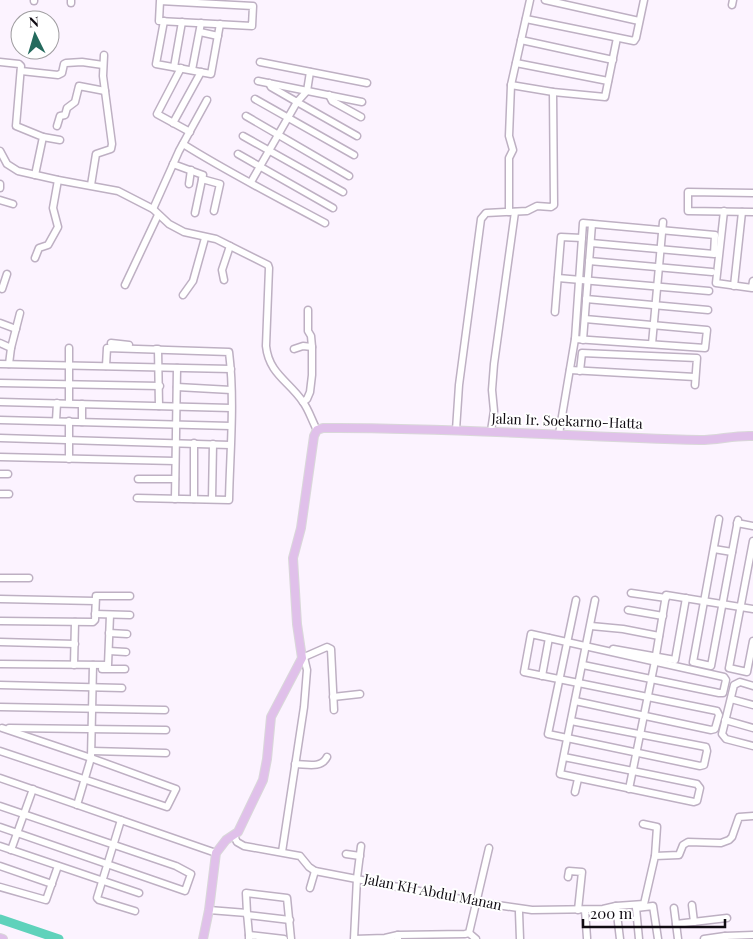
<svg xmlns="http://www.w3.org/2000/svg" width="753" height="939" font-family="'Playfair Display',serif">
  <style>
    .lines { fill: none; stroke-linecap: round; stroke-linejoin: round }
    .river { stroke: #5fd2bb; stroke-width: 9 }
    .minor-casing { stroke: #beb0c3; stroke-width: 9 }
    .major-casing { stroke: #d9d8d9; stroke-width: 10 }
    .minor { stroke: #fff; stroke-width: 6 }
    .major { stroke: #e0c0ea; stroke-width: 8 }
    .labels { text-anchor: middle; stroke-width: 4; stroke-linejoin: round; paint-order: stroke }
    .street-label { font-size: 14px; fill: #100b12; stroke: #fff }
  </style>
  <rect width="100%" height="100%" fill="#fcf3ff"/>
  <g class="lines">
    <path class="river" d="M0 919 59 939"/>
    <defs>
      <g id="minor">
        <path d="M34 0V1"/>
        <path d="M71 0V3"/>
        <path d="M545 0 639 21"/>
        <path d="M160 1 253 6 252 26 159 21Z"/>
        <path d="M732 5 733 0"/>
        <path d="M526 19 634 41 636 38 644 0"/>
        <path d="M164 21 156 64 211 74 220 24"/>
        <path d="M200 32 218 36"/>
        <path d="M521 40 613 60"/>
        <path d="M0 62 19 64 21 66 16 126 43 137 35 175"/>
        <path d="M260 62 367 83"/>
        <path d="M516 63 608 81"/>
        <path d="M174 67 182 22"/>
        <path d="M181 68 157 114 190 132"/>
        <path d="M192 70 201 23"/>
        <path d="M21 71 58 75 62 73 64 64 66 63 82 62 103 65"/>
        <path d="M258 81 362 102"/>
        <path d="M269 83 271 87 297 102 307 91 310 72"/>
        <path d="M511 85 553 92 605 97 617 38"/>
        <path d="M329 95 332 101 361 117"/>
        <path d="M255 99 354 155"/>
        <path d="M246 116 349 176"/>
        <path d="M173 123 201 72"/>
        <path d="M57 126 60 116 65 115 67 108 75 102 79 86 105 91"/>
        <path d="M243 136 343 192"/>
        <path d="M43 137 60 140"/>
        <path d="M183 144C229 173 277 197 325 223"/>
        <path d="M0 151 7 164 18 171 58 180 118 191 153 209 169 224 184 232 216 239 268 265 269 268 266 346C269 374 289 381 303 402 309 410 312 421 317 430"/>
        <path d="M238 154 333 208"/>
        <path d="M173 164 203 175 195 213"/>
        <path d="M202 179 220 184 214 211"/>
        <path d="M251 182 297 102 357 136"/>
        <path d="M0 184V188"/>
        <path d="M189 184 191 170"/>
        <path d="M91 185 96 154 111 149 112 144 103 76 104 55"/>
        <path d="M753 193 688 192V211L753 212"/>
        <path d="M0 200 13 204"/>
        <path d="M153 209 179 151 207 100"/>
        <path d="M724 211 716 283 752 288 753 281"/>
        <path d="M509 212V158L513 150 509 136 511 85 530 0"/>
        <path d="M35 258 39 248 48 245 58 227 53 208 58 180"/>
        <path d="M589 261 712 272"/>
        <path d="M558 278 709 291"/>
        <path d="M224 280 222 270 230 246"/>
        <path d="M125 285 158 215"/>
        <path d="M734 286 742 212"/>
        <path d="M2 289 7 274"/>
        <path d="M183 295 193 281 205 238"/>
        <path d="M586 299 708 310"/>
        <path d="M555 312 561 237 582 238"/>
        <path d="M0 323 16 329"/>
        <path d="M575 339 705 348 707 330 585 319"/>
        <path d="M583 340 592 224"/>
        <path d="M0 343 11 348"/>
        <path d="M111 343 129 345"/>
        <path d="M652 344 663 222"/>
        <path d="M156 349H158L159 406"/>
        <path d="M294 349 303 346 312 347"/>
        <path d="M0 364 231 369"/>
        <path d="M9 364 11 348 20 313"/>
        <path d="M106 366 107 348 229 352C235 401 230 451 229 500L137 498"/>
        <path d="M570 370 695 377"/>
        <path d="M580 371 582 353 697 358 695 385"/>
        <path d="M0 383 160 386"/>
        <path d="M177 387 231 390"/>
        <path d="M0 402 231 408"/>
        <path d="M303 402 307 399 310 392 312 375V347L311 336 308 331V310"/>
        <path d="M69 403V348"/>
        <path d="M0 420 231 426"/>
        <path d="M56 421 57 403"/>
        <path d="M82 422V404"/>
        <path d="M456 430 459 385 481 219 486 213 527 211 537 206 551 207 554 205 553 92"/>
        <path d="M491 431 494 411 492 390 494 364 515 212"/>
        <path d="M559 434 575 339 583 223 715 235 714 254 591 243"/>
        <path d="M0 438 230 445"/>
        <path d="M0 457 175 461"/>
        <path d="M69 459V421"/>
        <path d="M0 474H8"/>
        <path d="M138 479H175"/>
        <path d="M0 494H9"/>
        <path d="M175 499 177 368"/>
        <path d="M194 499V443"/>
        <path d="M212 499 213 444"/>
        <path d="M719 519 693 662 711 666 738 520"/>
        <path d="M737 523 753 526"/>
        <path d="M753 541 729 668 747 672 753 641"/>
        <path d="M714 549 732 552"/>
        <path d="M0 578H29"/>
        <path d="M631 593 666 598"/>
        <path d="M0 599 95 601"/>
        <path d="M628 610 663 616"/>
        <path d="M95 614 130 615"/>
        <path d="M0 621 93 622 95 620 96 596H130"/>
        <path d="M591 626 623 629 659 636"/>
        <path d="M109 633 127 634"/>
        <path d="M0 642 75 644"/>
        <path d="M613 649 675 660 686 598"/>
        <path d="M109 651 126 652"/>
        <path d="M302 658 327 647 331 649 334 710"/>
        <path d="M0 664 108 665 110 615"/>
        <path d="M74 665 75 622"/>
        <path d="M102 669H125"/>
        <path d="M542 676 549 638"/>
        <path d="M0 685 122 688"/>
        <path d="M753 686 740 682 734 685 722 734 726 739 753 746"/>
        <path d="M333 697 360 694"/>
        <path d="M731 699 753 705"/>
        <path d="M575 701 711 730 715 729 719 715 717 711 524 672 531 634 724 677 726 680 723 693H719L583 665"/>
        <path d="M0 707 165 710"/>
        <path d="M725 720 753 728"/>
        <path d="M571 721 706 747 707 751 704 765 700 766 548 734 576 600"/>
        <path d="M9 728 166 730"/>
        <path d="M0 751 167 807 176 789 91 758 2 728"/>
        <path d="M92 751 166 753"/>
        <path d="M564 757 697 784 700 788 697 801 694 802 560 774 595 600"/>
        <path d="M295 764C306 764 321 769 327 757"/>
        <path d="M0 778 216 853"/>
        <path d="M629 789 655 661 666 595 753 609"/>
        <path d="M575 792 578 779"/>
        <path d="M77 805 91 758 93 665"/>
        <path d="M0 806 176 866 191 874 185 891 0 827"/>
        <path d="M121 820 97 898 99 900 135 911"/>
        <path d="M643 824 657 827 655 856"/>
        <path d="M234 836 237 842 244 846 300 856 309 867 315 871 476 902 532 910 603 909 616 906 644 904 655 856 679 855 683 845 688 842 721 843 729 840 732 837 739 817 753 816"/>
        <path d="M0 846 139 893"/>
        <path d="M361 846 357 878 354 939 385 938 398 935"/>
        <path d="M11 850 33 789"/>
        <path d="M282 852 304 707 307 670 304 657"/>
        <path d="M346 854 360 856"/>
        <path d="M0 866 52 884"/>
        <path d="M568 877 569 871 582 872 578 910"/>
        <path d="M0 887 46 900 58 866"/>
        <path d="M310 888 315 871"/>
        <path d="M692 905 694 922"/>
        <path d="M616 906 620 939"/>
        <path d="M674 908 678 939"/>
        <path d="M209 910 247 913 249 935"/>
        <path d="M585 910 587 938"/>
        <path d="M519 912 520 939"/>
        <path d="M247 913 246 893 287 898 291 939"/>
        <path d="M247 915 290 920"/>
        <path d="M676 924 727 918"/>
        <path d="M469 933 476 939"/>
        <path d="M725 936 753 935"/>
        <path d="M249 939V935L284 939"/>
        <path d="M398 939V935L465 934 469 933 489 848"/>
        <path d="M639 939 636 908 653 906 658 939"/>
        <path d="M704 939 725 936V939"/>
      </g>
      <g id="major">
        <path d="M0 938 3 939"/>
        <path d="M203 939 209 910 216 853 226 840 238 832 263 780 267 759 271 717 302 658 297 624 293 558 301 528 314 436 317 430 323 428H338C459 428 579 437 700 440 718 440 735 435 753 436"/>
      </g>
    </defs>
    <use href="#minor" class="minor-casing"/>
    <use href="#major" class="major-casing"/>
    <use href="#minor" class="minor"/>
    <use href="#major" class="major"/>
  </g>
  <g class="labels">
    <g class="street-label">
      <text transform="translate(567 421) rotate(2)" y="5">Jalan Ir. Soekarno-Hatta</text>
      <text transform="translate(433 892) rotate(11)" y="5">Jalan KH Abdul Manan</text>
    </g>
  </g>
  <g transform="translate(35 35) rotate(355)"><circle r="24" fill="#ffffff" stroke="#9f9da0"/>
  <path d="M0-4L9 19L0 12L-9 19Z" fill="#246a5d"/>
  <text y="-8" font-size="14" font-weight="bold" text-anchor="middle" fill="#100b12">N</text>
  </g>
  <path d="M583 919v8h142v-8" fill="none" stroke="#100b12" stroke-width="2.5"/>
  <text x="590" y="919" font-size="15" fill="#100b12" stroke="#ffffff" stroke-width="4" paint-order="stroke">200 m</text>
</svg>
